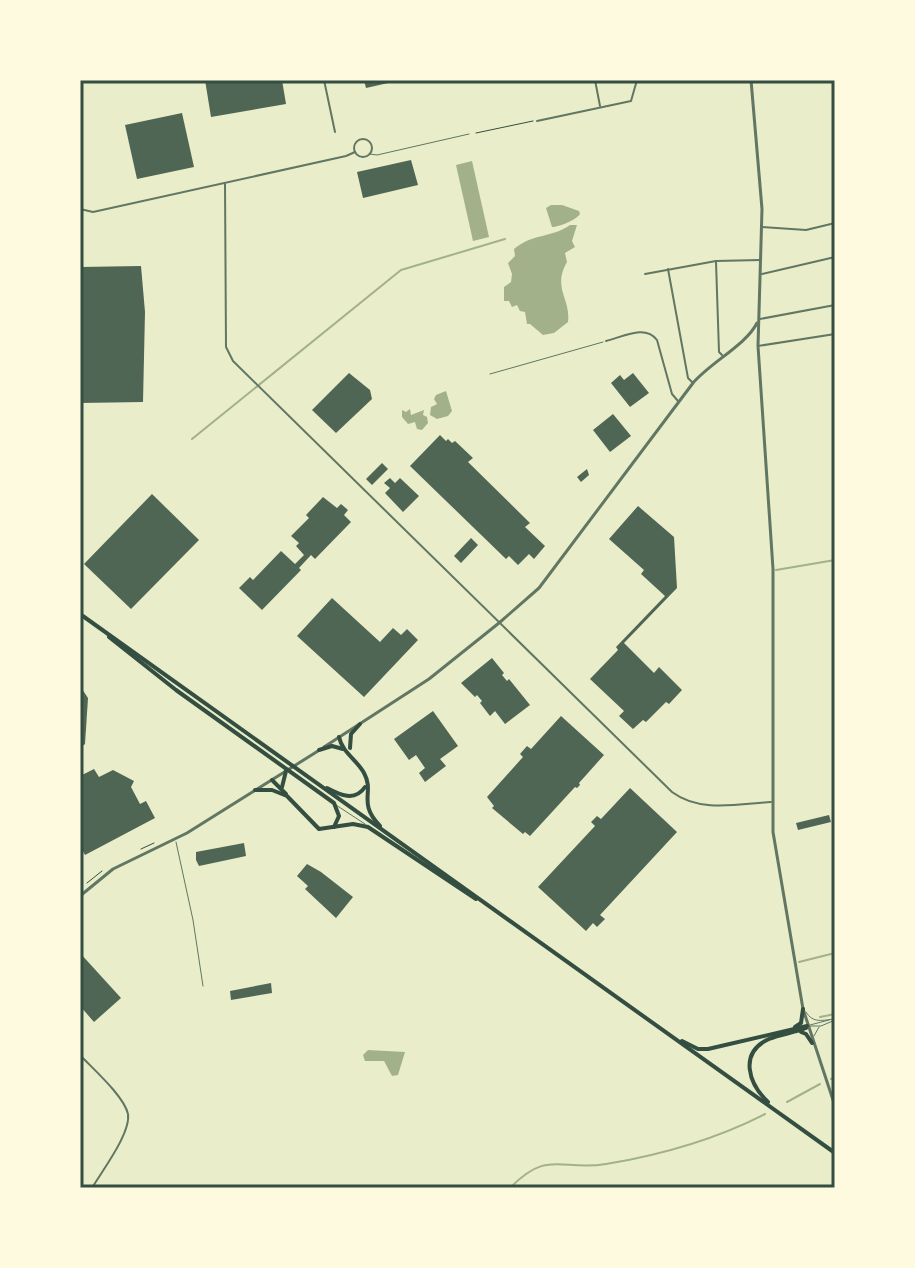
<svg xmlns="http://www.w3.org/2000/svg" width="915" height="1268" font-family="Arial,sans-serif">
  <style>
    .water { fill: #a3b18a }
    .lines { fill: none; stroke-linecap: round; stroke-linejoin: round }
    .stream { stroke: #a3b18a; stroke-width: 2 }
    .building { fill: #4f6655 }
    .path { stroke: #344e41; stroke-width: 1 }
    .service { stroke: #617663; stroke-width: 1 }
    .minor { stroke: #617663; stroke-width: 2 }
    .tertiary { stroke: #617663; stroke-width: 3 }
    .primary { stroke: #344e41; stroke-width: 4 }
    .neatline { fill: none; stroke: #344e41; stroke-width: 3 }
  </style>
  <rect width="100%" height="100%" fill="#e9edc9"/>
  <g class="water">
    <path d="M472 161 489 237 473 241 456 165Z"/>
    <path d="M551 205H562L579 211 580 214C576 220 559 227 552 227L546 208Z"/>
    <path d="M570 225H577L572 241 575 247 565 253 567 262C552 288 571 299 568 322L554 333 543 335 530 324H527L525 312 520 311 517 305 512 307 509 301H504V287L511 282 512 274 508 263 515 256 514 249C533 233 552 238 570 225Z"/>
    <path d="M446 391 452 411 448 416 437 419 430 415 431 407 437 404 434 399 436 395Z"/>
    <path d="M410 409 411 415 424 410 423 415 427 417 428 423 422 430 417 429 415 422 408 424 402 417V410L406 412Z"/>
    <path d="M368 1050 405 1052 398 1075 392 1076 384 1061H365L363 1055Z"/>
  </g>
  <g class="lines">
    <g class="stream">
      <path d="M192 439 401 270 505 239"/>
      <path d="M776 570 835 560"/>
      <path d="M799 962 835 953"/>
      <path d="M820 1017 835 1014"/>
      <path d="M831 1079 835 1077"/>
      <path d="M787 1102 820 1084"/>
      <path d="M510 1188C549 1148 562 1172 606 1164 660 1155 716 1139 765 1114"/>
    </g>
  </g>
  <g class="building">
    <path d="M205 80H282L286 104 211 117Z"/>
    <path d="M364 80H397V81L366 88Z"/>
    <path d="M182 113 194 167 137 179 125 125Z"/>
    <path d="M411 160 418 185 363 198 357 172Z"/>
    <path d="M141 266 145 312 143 402 80 403V267Z"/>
    <path d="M349 373 370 390 372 399 336 433 312 410Z"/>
    <path d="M633 373 649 393 630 407 611 383 620 375 624 380Z"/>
    <path d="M613 414 631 436 610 452 593 430Z"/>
    <path d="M440 435 446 441 448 439 452 443 455 441 473 458 468 462 530 523 525 527 545 546 534 559 529 554 518 565 509 556 506 559 410 466Z"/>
    <path d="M382 463 388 469 372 485 366 479Z"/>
    <path d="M587 469 589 475 581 482 577 477Z"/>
    <path d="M390 478 395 483 400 478 419 496 403 512 385 493 390 488 384 483Z"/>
    <path d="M152 494 199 540 131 609 84 564Z"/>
    <path d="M323 497 337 508 341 504 348 510 344 515 351 522 315 559 311 555 299 568 301 570 262 610 239 588 250 577 253 580 281 551 295 564 304 555 296 546 299 543 291 536 309 518 306 515Z"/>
    <path d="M638 506 674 537 677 588 624 643 654 673 659 667 682 690 669 704 666 702 646 722 643 720 633 729 619 716 624 711 590 679 618 650 616 647 665 596 641 574 644 570 609 539Z"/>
    <path d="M471 538 478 545 461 563 454 556Z"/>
    <path d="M332 598 380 642 393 628 401 635 407 629 418 640 364 697 297 636Z"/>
    <path d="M492 658 504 673 502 675 507 681 509 679 530 705 505 724 495 711 490 716 480 703 482 701 477 695 475 697 461 683Z"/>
    <path d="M80 686 88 698 85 744 80 748Z"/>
    <path d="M433 711 458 746 440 759 446 766 425 782 419 773 425 768 416 755 409 760 394 739Z"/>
    <path d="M561 716 604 755 579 783 580 785 577 788 575 787 530 836 525 832 523 834 492 808 494 806 487 797 523 757 520 754 527 746 531 749Z"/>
    <path d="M94 769 99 777 113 770 134 781 131 787 140 804 146 801 155 818 85 855 80 846V776Z"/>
    <path d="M630 788 677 832 600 915 605 919 597 927 593 923 586 931 538 887 595 826 591 822 597 816 601 819Z"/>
    <path d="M829 815 831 822 798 830 796 823Z"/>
    <path d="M244 843 246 856 199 866 196 860V852Z"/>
    <path d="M307 864 321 872 353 897 336 918 305 889 308 886 297 876Z"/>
    <path d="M80 953 121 998 94 1022 80 1006Z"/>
    <path d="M271 983 272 993 231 1000 230 991Z"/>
  </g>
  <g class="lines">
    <g class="path">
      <path d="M476 133 533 121"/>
      <path d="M141 849 154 843"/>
      <path d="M87 883 102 871"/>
    </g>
    <g class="service">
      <path d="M369 154 377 155 469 134"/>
      <path d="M490 374 603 342"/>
      <path d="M336 805 365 824"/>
      <path d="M176 842 193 920 203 986"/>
      <path d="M806 1012C813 1024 823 1020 835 1019"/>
      <path d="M810 1025 829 1020"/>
      <path d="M810 1026H821L835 1020"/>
      <path d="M814 1036 819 1027"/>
    </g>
    <g class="minor">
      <path d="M324 80 335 132"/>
      <path d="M595 80 600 106"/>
      <path d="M537 121 631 101 637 80"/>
      <circle cx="363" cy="148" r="9"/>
      <path d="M225 183 226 347 233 361 672 792C700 813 738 804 771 802"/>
      <path d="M80 209 93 212 346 156 355 152"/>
      <path d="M762 227 806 230 835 223"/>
      <path d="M716 262 719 352 722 355"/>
      <path d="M668 269 688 378 693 383"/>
      <path d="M645 274 716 261 760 260"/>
      <path d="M762 274 835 257"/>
      <path d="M760 319 835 305"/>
      <path d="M606 341C623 337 645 324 657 340L672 394 678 401"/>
      <path d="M758 346 835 334"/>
      <path d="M80 1055C93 1069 124 1096 128 1114 131 1133 102 1171 92 1188"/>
    </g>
    <g class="tertiary">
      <path d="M751 80 762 209 758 346 773 569V832L803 1009 835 1106"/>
      <path d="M324 747 429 679 499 623 539 588 693 383C711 362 746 345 757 323"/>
      <path d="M80 896 113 869 187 833 318 751"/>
    </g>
    <g class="primary">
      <path d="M80 614 835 1153"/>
      <path d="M109 637 176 690 334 803 339 816 334 827"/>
      <path d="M339 737C342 752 357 760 364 773 375 793 357 802 380 826"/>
      <path d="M350 748 351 734 360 724"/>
      <path d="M319 750 332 746 343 749"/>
      <path d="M272 780 286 794"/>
      <path d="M282 787 286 771"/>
      <path d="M327 788C340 795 355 802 365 787"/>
      <path d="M255 790H272L287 796 319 829 353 824 368 827 476 899"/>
      <path d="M795 1027 801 1023 803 1009"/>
      <path d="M801 1032 806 1034 812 1043"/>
      <path d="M682 1041 698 1049H708L807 1026"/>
      <path d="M768 1102C749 1084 738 1053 769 1039 781 1034 794 1033 806 1028"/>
    </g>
  </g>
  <rect width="915" height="1268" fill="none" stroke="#fefae0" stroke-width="164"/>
  <rect x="82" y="82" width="751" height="1104" class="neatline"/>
</svg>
